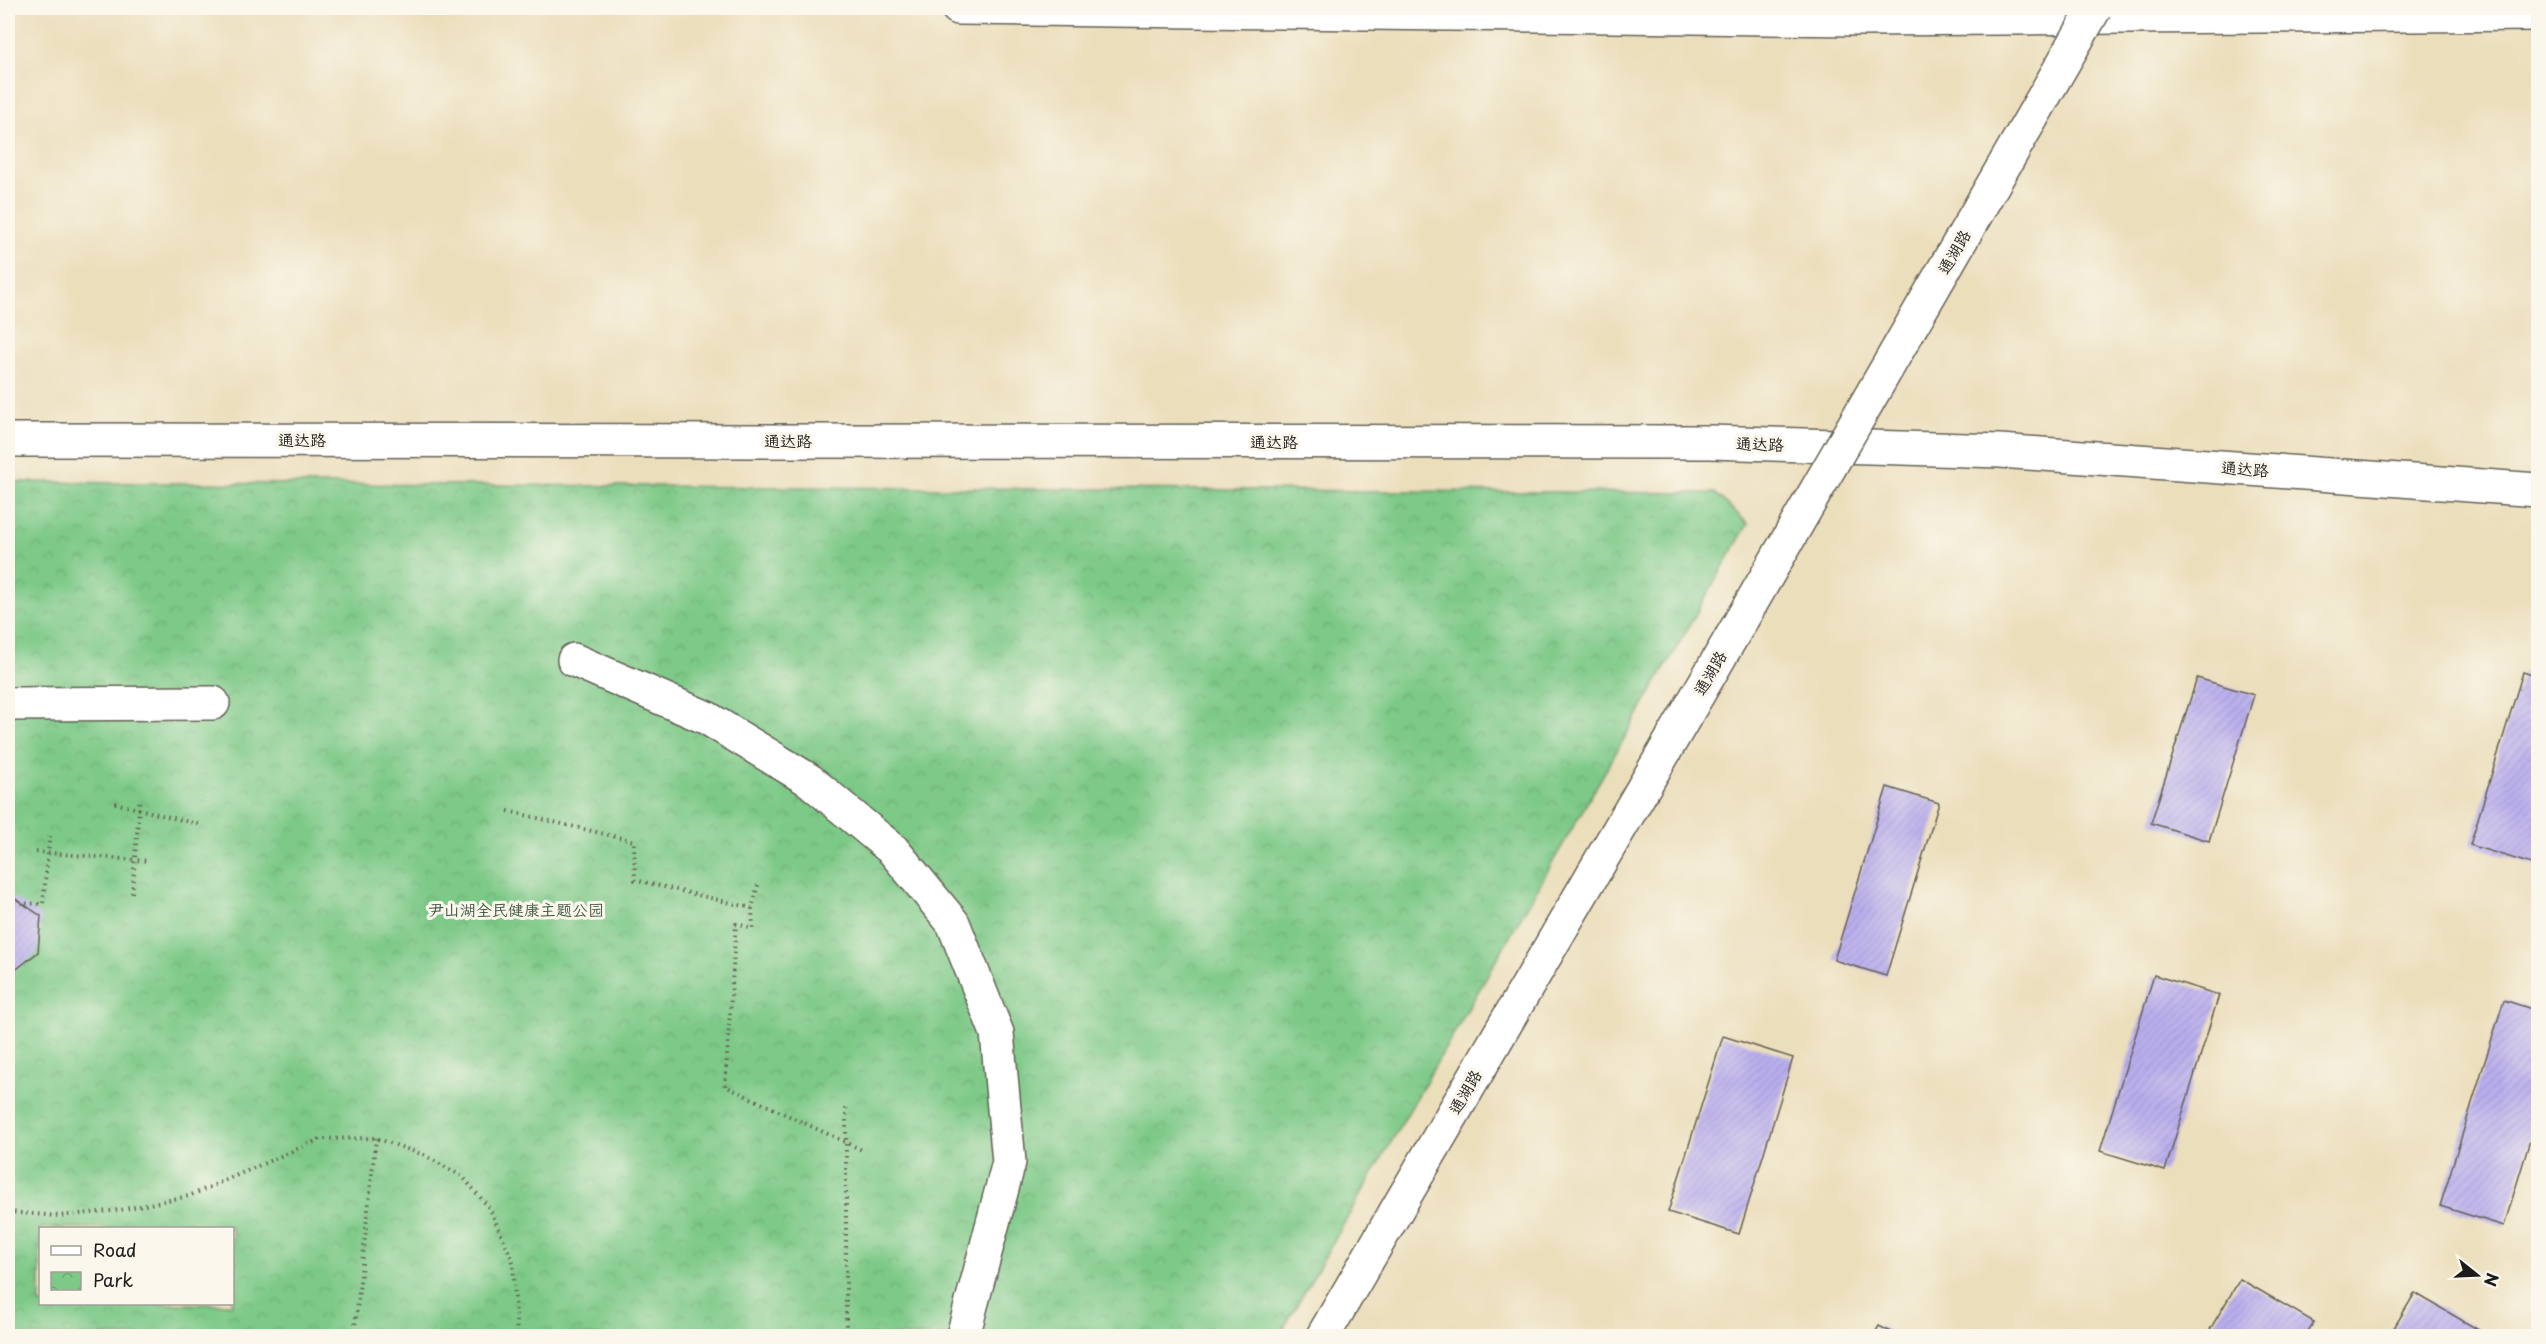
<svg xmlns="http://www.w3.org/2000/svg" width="2546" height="1344" font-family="'Playpen Sans','LXGW WenKai TC',sans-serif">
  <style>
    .park { fill: url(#park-crowns); stroke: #4c7252; stroke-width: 1.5; fill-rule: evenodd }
    .building { fill: url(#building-hatch) }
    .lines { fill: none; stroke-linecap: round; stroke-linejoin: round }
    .minor-casing { stroke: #646054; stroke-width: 36 }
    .major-casing { stroke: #646054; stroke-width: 36 }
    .highway-casing { stroke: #646054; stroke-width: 36 }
    .path { stroke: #646054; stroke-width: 4; stroke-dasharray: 1.5 4.5; stroke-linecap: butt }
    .minor { stroke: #fff; stroke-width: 33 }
    .major { stroke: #fff; stroke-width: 33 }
    .highway { stroke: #fff; stroke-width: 33 }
    .minor-bridge-casing { stroke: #646054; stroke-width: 36; stroke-linecap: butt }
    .minor-bridge { stroke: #fff; stroke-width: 33 }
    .labels { text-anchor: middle; stroke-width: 6; stroke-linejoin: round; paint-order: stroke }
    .street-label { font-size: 16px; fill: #1c1c1c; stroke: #fbf7ec }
    .park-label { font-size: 16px; fill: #3e5941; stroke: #fbf7ec }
  </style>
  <defs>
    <pattern id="park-crowns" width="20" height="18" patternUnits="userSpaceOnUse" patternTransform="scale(1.5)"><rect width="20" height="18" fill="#7dc987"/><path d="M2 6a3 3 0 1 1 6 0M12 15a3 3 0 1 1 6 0" fill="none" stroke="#6bac74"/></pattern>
    <pattern id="building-hatch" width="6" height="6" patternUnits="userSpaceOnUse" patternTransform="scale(1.5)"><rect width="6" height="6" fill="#baafee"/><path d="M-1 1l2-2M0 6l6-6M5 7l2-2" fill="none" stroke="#9f96cc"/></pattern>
  </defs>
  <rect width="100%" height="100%" fill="#fbf7ec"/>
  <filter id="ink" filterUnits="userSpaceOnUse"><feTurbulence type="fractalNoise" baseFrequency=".0167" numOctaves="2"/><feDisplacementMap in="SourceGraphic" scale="12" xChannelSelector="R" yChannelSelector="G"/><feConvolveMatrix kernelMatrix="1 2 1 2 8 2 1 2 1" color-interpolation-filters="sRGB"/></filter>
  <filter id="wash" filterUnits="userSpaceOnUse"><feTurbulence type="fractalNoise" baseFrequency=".008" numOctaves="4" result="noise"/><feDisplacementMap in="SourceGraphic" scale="24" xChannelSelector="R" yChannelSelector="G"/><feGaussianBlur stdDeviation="1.35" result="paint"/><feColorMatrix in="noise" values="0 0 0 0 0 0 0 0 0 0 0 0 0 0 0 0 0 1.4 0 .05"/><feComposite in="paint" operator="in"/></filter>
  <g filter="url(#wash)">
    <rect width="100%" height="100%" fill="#ebdebb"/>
    <path class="park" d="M8 482 1715 493 1748 524 1279 1336H8ZM40 1228H232V1304H40Z"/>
    <g id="blocks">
      <g class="building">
        <path d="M2523 672 2538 677V866L2470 845Z"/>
        <path d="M2197 678 2254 695 2209 841 2151 823Z"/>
        <path d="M1887 787 1939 803 1886 976 1834 960Z"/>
        <path d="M8 898H14L41 916 38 952 13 972H8Z"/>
        <path d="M2154 975 2219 995 2165 1171 2100 1151Z"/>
        <path d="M2504 1000 2538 1011V1114L2504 1226 2440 1206Z"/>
        <path d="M1723 1036 1793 1058 1739 1234 1668 1212Z"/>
        <path d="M2240 1279 2314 1322 2305 1336H2206Z"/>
        <path d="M2415 1293 2489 1336H2389Z"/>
        <path d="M1879 1326 1898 1336H1873Z"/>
      </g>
    </g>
  </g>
  <g filter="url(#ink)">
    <use href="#blocks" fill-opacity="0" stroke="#646054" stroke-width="1.5"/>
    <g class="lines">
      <defs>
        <g id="minor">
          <path d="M574 660 707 718 809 780 893 850 953 923 997 1033 1009 1162 963 1336"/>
          <path d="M8 704 213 703"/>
          <path d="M1323 1336 1742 619"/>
        </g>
        <path id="major" d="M8 440 1710 442 2000 451 2538 490"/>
        <path id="highway" d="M958 8 1857 19 2538 14"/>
      </defs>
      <use href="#minor" class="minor-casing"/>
      <use href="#major" class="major-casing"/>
      <use href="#highway" class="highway-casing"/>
      <g class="path">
        <path d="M115 803 201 825"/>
        <path d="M508 811 634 841 635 880 752 908"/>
        <path d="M36 852 149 861"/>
        <path d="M758 885 752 908 753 928 736 924 725 1086 862 1150"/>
        <path d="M132 893 140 798"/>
        <path d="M8 903 43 904 50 832"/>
        <path d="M846 1108V1336"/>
        <path d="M8 1212 59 1216 120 1210 189 1196 320 1139 376 1138 424 1155 463 1177 490 1209 513 1261 517 1336"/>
        <path d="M354 1336 376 1138"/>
      </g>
      <use href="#minor" class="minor"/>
      <use href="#major" class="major"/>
      <use href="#highway" class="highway"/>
      <defs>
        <path id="minor-bridge" d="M1742 619 2095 8"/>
      </defs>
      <use href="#minor-bridge" class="minor-bridge-casing"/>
      <use href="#minor-bridge" class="minor-bridge"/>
    </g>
  </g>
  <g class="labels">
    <g class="street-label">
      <text transform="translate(1954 252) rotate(-60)" y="6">通湖路</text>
      <text x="302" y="446">通达路</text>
      <text x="788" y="447">通达路</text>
      <text x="1274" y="448">通达路</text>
      <text transform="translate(1760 444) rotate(2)" y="6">通达路</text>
      <text transform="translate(2245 469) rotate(4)" y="6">通达路</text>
      <text transform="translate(1710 673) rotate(-60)" y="6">通湖路</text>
      <text transform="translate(1465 1092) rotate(-60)" y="6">通湖路</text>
    </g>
    <g class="park-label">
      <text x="516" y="916">尹山湖全民健康主题公园</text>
    </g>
  </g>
  <rect width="2546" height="1344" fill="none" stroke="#fbf7ec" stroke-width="30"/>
  <rect x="39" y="1227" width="195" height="78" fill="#fbf7ec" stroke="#a29f99" stroke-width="1.5"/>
  <rect x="51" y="1246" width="30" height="9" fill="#ffffff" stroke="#a29f99" stroke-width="1.5"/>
  <text x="93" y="1257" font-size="18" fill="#1c1c1c">Road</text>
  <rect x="51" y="1272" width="30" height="18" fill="url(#park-crowns)" stroke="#a29f99" stroke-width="1.5"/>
  <text x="93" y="1287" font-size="18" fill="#1c1c1c">Park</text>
  <g transform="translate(2477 1275) rotate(108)" stroke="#fbf7ec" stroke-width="4.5" paint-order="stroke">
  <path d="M0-4.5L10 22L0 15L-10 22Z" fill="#1c1c1c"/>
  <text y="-9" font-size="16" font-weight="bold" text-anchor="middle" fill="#1c1c1c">N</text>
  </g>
</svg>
